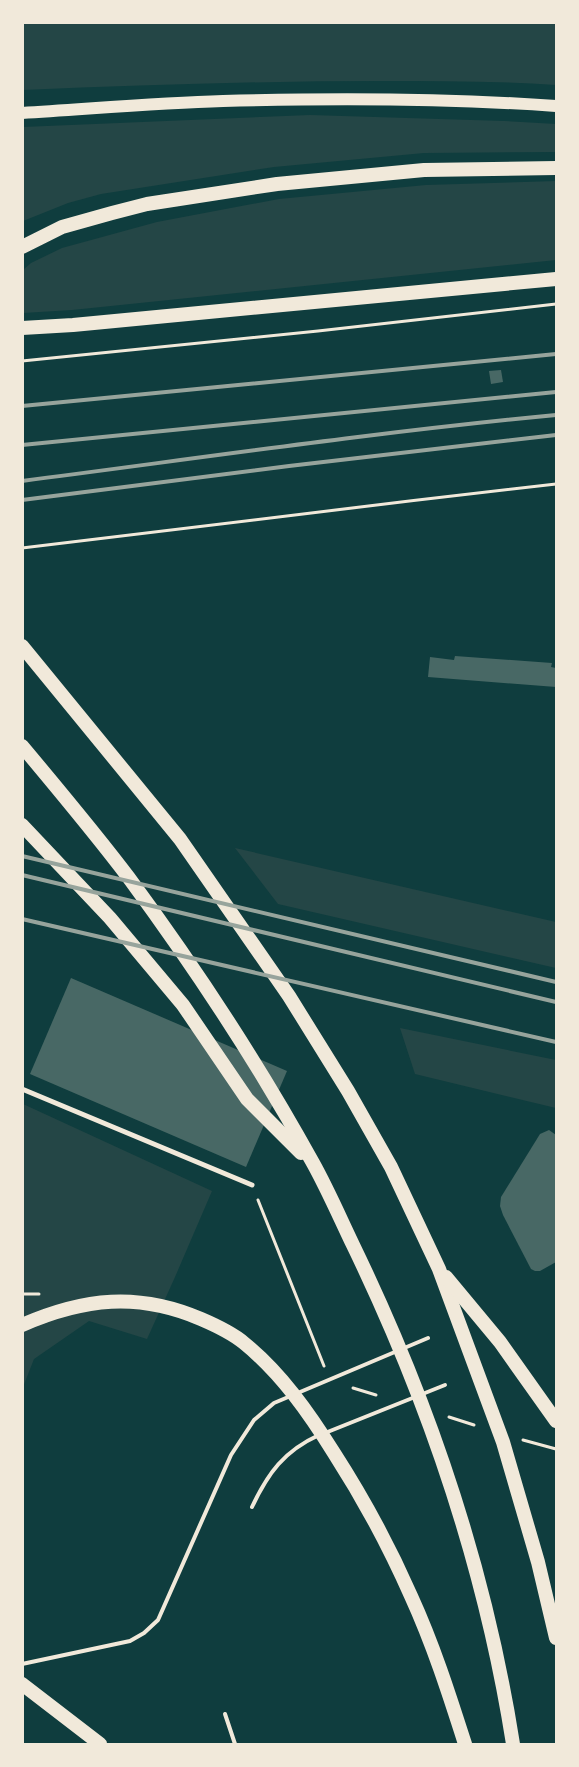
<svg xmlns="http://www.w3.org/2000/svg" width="579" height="1767" font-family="Inter,sans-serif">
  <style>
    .green { fill: #244646 }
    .building { fill: #486865 }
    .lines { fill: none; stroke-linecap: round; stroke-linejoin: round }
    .path { stroke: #f1e9da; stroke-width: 3 }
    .service { stroke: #f1e9da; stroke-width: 4 }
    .minor { stroke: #f1e9da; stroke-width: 5 }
    .primary { stroke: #f1e9da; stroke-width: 12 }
    .trunk { stroke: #f1e9da; stroke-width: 14 }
    .rail { stroke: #97a49c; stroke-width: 4 }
  </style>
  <rect width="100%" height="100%" fill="#0f3d3e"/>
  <g class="green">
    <path d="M22 23H556V85C498 81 441 81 382 81 262 81 142 85 23 90Z"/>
    <path d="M310 115 504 121 556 124V152L424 153 274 167 101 194 68 203 23 221V127Z"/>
    <path d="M556 181V260L72 310 23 313V270L31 263 62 248 157 222 279 199 426 185Z"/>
    <path d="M235 848 556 922V968L278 904Z"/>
    <path d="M400 1028 556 1060V1108L415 1074Z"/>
    <path d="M23 1104 212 1191 175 1277 147 1339 89 1321 34 1359 23 1387Z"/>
  </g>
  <g class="building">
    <path d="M501 370 503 382 491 384 489 371Z"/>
    <path d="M455 656 552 663 551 667 556 668V687L428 677 430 657 454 660Z"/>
    <path d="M71 978 287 1071 246 1167 30 1074Z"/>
    <path d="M549 1130 556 1135V1262L540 1271H535L531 1269 503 1215 500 1206 501 1197 540 1134Z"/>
  </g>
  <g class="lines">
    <g class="path">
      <path d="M22 361 318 331 556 304"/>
      <path d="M22 548C201 527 378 504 556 484"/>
      <path d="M258 1200 324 1366"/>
      <path d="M22 1294H39"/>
      <path d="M353 1388 376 1395"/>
      <path d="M449 1417 474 1425"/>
      <path d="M523 1440 556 1449"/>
    </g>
    <g class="service">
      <path d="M325 1433 445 1385"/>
      <path d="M252 1507C268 1473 284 1451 319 1435"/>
      <path d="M22 1664 130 1641 144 1633 158 1620 231 1455 254 1420 274 1403 428 1338"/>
      <path d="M225 1714 235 1744"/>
    </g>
    <path class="minor" d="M22 1089 252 1185"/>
    <path class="primary" d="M22 113C89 109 156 103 223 101 334 98 446 98 556 106"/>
    <g class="trunk">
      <path d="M22 247 62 227 112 213 147 204 277 184 424 170 556 168"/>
      <path d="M22 328 73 325 556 279"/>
      <path d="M22 646 180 839 289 996 348 1091 391 1167 439 1269 503 1442 538 1562 556 1638"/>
      <path d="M22 746C58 789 95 833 129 878 196 969 259 1065 313 1163 328 1190 340 1218 353 1245 429 1402 486 1572 513 1744"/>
      <path d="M22 825 110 918 183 1005 247 1099 301 1153"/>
      <path d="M446 1277 500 1342 556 1421"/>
      <path d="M22 1325C84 1298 138 1292 201 1319 215 1325 231 1332 244 1343 281 1373 309 1413 334 1453 363 1498 389 1546 411 1596 433 1644 449 1694 465 1744"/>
      <path d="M22 1684 100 1744"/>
    </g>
    <g class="rail">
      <path d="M22 406 556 354"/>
      <path d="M22 445 556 392"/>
      <path d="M22 481C200 458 378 432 556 415"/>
      <path d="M22 500 289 466 556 435"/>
      <path d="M22 856 556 982"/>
      <path d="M22 875 556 1002"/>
      <path d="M22 919 556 1042"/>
    </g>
  </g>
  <rect width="579" height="1767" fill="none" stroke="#f1e9da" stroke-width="48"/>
</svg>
